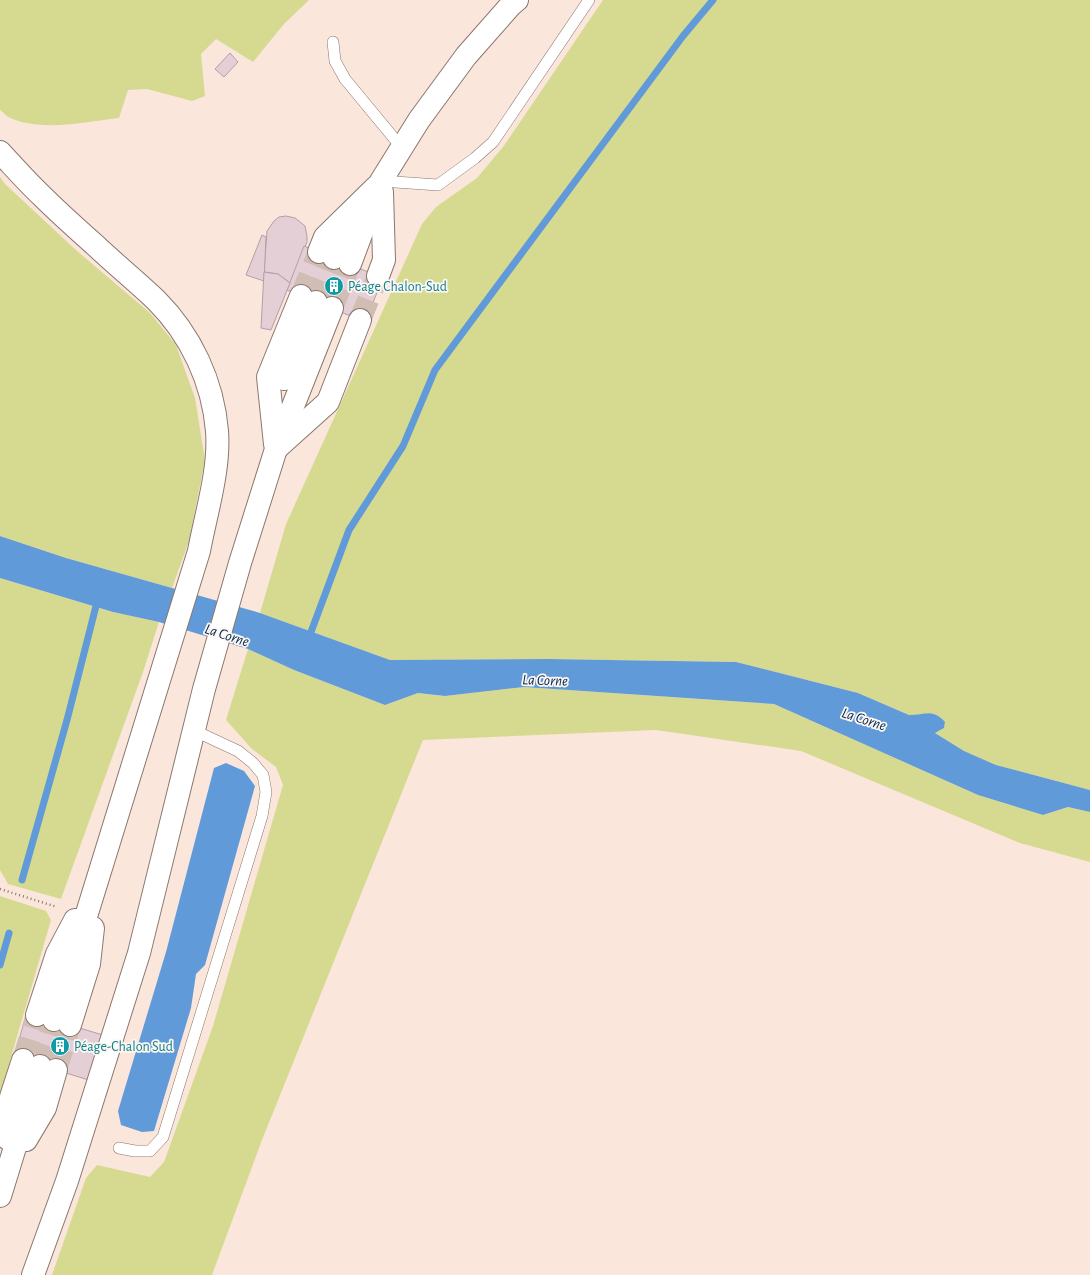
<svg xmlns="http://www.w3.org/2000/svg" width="1090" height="1275" font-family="'Alegreya Sans',sans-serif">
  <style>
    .green { fill: #d6da91 }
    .water { fill: #619ad8 }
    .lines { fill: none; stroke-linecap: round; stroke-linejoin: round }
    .stream { stroke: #619ad8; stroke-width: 7 }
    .building { fill: #e5cfd7; stroke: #b49fa6 }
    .highway-tunnel { stroke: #d0beb5; stroke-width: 22; stroke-dasharray: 22 11; stroke-linecap: butt }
    .lane-casing { stroke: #89776d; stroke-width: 12 }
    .highway-casing { stroke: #89776d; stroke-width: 24 }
    .path { stroke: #867971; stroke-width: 2.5; stroke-dasharray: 1 3; stroke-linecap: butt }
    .lane { stroke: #fff; stroke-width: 11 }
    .highway { stroke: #fff; stroke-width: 22 }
    .labels { text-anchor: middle; stroke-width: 3.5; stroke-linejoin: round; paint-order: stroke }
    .culture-label { font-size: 14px; fill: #0d838f; stroke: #fef6f2; text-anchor: start }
    .water-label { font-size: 15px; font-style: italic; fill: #002a51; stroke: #fef6f2 }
  </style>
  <rect width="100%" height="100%" fill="#fbe6db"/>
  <g class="green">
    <path d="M0 0H309L284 24 253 62 216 39 201 54 205 96 192 101 147 89 128 90 119 118C84 122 43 132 10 118 6 116 3 112 0 110Z"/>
    <path d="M603 0H1090V790L996 765 964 751 935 733 944 728 945 722C933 708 925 716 909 715L858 693 736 662 547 659 390 660 260 613 286 524 422 224 436 207 477 178 503 147Z"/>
    <path d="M0 177 5 184 77 251 150 313 176 345 195 398 205 460 189 541 172 588 66 558 0 536Z"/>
    <path d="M0 578 113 612 159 622 143 672 61 899 8 884 0 870Z"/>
    <path d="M248 649 294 670 385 705 418 693 445 696 524 687 774 704 978 795 1043 815 1068 807 1090 812V862L1020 843 801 751 656 730 423 740 262 1140 212 1275H52L86 1178 97 1165 150 1177 164 1162 213 1026 283 785 276 767 252 749 226 720Z"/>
    <path d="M0 896 46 911 51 920 0 1095Z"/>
  </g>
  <g class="water">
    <path d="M0 536 66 558 260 613 390 660 547 659 736 662 858 693 909 715C925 715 933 708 945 722L944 728 935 733 964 751 996 765 1090 790V812L1068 807 1043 815 978 795 774 704 524 687 445 696 418 693 385 705 294 670 248 649 159 622 113 612 0 578Z"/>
    <path d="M226 763 244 771 255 786 205 965 196 974 191 1008 154 1131 142 1132 121 1125 118 1111 166 952 214 768Z"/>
  </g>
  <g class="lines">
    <g class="stream">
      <path d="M308 640 349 530 403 446 435 370 683 36 713 0"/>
      <path d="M22 880 67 720 96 606"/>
      <path d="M0 965 9 933"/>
    </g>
  </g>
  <g class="building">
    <path d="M230 53 238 62 224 77 215 69Z"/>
    <path d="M286 216 295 218 299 221 305 226 307 236V242L290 283 278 274 264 272 267 231 274 221 279 217Z"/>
    <path d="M262 235 266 237 264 281 246 275Z"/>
    <path d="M304 246 383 278 365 322 287 290Z"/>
    <path d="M264 272 278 274 290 283 271 330 261 328Z"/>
    <path d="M27 1012 106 1036 92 1081 14 1057Z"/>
  </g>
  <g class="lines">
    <g class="highway-tunnel">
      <path d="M301 296 319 252"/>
      <path d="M316 302 334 258"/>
      <path d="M332 308 350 264"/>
      <path d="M360 320 378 276"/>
      <path d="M23 1060 37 1015"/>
      <path d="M40 1066 54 1020"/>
      <path d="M56 1070 70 1025"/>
    </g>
    <defs>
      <g id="lane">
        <path d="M333 42 335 61 345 79 402 148"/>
        <path d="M381 181 438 185 475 158 493 142 589 0"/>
        <path d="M119 1148 135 1151H150L163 1137 262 816 266 792 263 775 253 763 238 751 193 730"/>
      </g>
      <g id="highway">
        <path d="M0 152C14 167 27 182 42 196 59 213 77 229 95 245 115 264 136 281 156 300 191 335 213 382 217 431 220 470 206 513 199 551L54 1020"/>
        <path d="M319 252 325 237 376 187"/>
        <path d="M334 258 340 243 356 219"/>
        <path d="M350 264 381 181 419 120 466 56 510 6 517 0"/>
        <path d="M378 276 384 260 382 192"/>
        <path d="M284 379 316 302"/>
        <path d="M275 444 268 377 301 296"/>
        <path d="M278 447 328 402 360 320"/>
        <path d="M37 1015 57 954 75 920"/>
        <path d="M70 1025 89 964 93 928"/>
        <path d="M8 1139 11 1097 23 1060"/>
        <path d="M26 1140 45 1108 56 1070"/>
        <path d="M0 1196 40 1066"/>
        <path d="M33 1275 67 1181 139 953 204 689 240 563 276 449 332 308"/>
      </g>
    </defs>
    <use href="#lane" class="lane-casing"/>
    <use href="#highway" class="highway-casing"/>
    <path class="path" d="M0 889 57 907"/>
    <use href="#lane" class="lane"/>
    <use href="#highway" class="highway"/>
  </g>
  <defs>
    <symbol id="building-disc" viewBox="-11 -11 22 22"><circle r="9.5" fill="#0f9aa8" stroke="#fef6f2"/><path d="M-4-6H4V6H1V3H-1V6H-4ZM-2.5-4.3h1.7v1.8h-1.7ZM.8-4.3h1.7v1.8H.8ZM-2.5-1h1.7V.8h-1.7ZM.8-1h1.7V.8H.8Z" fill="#fff"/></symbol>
  </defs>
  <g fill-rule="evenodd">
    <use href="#building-disc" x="323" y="275" width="22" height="22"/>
    <use href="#building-disc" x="49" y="1035" width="22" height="22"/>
  </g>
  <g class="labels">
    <g class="culture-label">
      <text x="348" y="291">Péage Chalon-Sud</text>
      <text x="74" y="1051">Péage-Chalon Sud</text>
    </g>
    <g class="water-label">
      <text transform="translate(227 635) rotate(18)" y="5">La Corne</text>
      <text transform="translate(545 680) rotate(2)" y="5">La Corne</text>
      <text transform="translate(864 719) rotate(18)" y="5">La Corne</text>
    </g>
  </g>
</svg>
